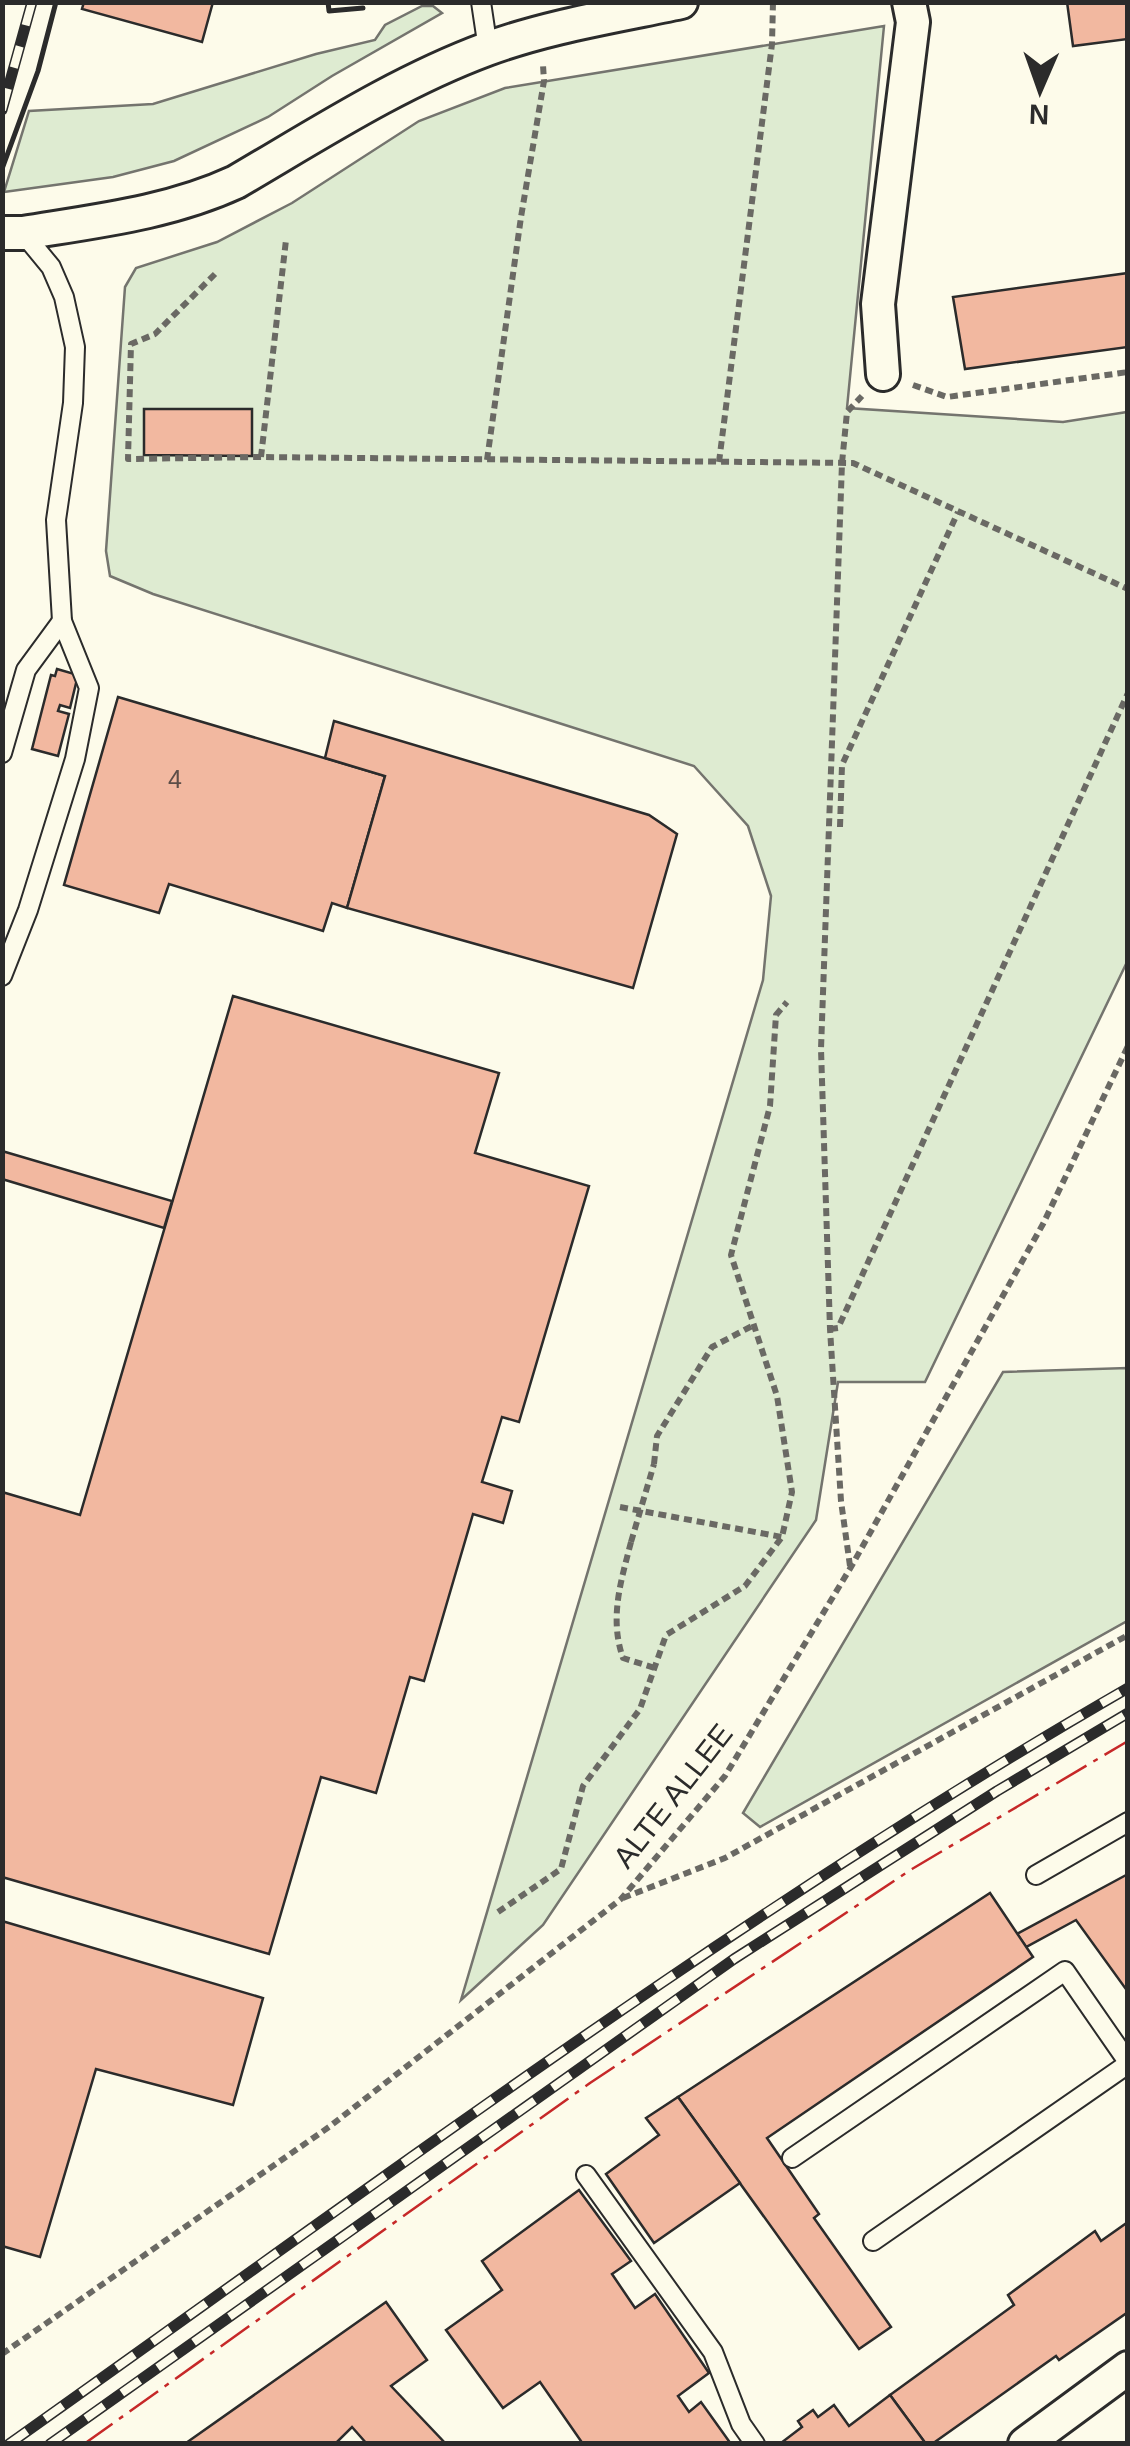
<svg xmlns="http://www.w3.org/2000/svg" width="1130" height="2446" font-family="Arial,sans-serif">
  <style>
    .green { fill: #deebd1; stroke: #74746e; stroke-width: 2.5 }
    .building { fill: #f2b8a0; stroke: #2b2b2b; stroke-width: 2.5 }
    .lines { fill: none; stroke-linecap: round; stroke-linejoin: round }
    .lane-casing { stroke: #2b2b2b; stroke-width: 22 }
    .street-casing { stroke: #2b2b2b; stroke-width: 38 }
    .path { stroke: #6a6964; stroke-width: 6; stroke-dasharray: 8 5; stroke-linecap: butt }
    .lane { stroke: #fdfbea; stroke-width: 18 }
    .street { stroke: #fdfbea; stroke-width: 32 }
    .rail-casing { stroke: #2b2b2b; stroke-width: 11 }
    .rail { stroke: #fdfbea; stroke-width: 8; stroke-dasharray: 22; stroke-linecap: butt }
    .path-bridge { stroke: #6a6964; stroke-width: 6; stroke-dasharray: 8 5; stroke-linecap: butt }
    .wall { stroke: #2b2b2b; stroke-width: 5 }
    .power { stroke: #c62828; stroke-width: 2.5; stroke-dasharray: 35 8 5 8; stroke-linecap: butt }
    .labels { text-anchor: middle; stroke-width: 8; stroke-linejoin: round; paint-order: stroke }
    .number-label { font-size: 25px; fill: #5d4e48 }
    .street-label { font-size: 30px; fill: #2b2b2b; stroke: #fdfbea }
  </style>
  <rect width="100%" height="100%" fill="#fdfbea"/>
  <g class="green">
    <path d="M422 6H433L442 13 332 76 268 117 174 161 113 177 4 192 29 111 153 104 316 54 375 40 385 25Z"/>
    <path d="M884 26 847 408 1063 422 1127 412V962L925 1382H838L816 1520 543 1925 461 2000 763 980 771 896 748 826 694 766 153 594 110 576 106 551 125 287 136 268 217 242 292 203 419 121 505 88Z"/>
    <path d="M1127 1368V1621L760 1827 743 1813 1003 1372Z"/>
  </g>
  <g class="building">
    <path d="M84 2H213L202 42 82 9Z"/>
    <path d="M1067 2H1128V39L1073 46Z"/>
    <path d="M1128 273V347L965 369 953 297Z"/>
    <path d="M144 409H252V456L144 455Z"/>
    <path d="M57 669 78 675 70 708 60 705 58 711 69 714 58 756 32 749 51 675 55 676Z"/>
    <path d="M118 697 385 776 347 908 332 903 323 931 169 884 159 913 64 885Z"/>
    <path d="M334 721 649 815 677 834 633 988 347 908 385 776 325 758Z"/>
    <path d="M233 996 499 1073 475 1153 589 1186 519 1422 502 1417 482 1482 512 1491 503 1523 473 1514 424 1681 410 1677 376 1793 321 1777 269 1954 2 1877V1492L80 1515Z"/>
    <path d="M2 1151 172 1201 164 1228 2 1179Z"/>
    <path d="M1128 1874V1992L1076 1920 1026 1947 1017 1934Z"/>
    <path d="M990 1893 1033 1957 767 2138 819 2214 814 2218 891 2327 859 2349 678 2097Z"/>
    <path d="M2 1921 263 1998 233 2105 96 2069 40 2257 2 2246Z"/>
    <path d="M678 2097 740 2183 654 2243 606 2174 659 2135 646 2118Z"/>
    <path d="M579 2190 631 2261 612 2274 635 2308 655 2294 709 2373 678 2396 689 2412 701 2402 731 2444H583L540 2382 503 2408 446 2330 502 2290 482 2261Z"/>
    <path d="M1128 2222V2312L1059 2360 1056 2356 932 2444H926L890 2395 1014 2305 1008 2295 1095 2231 1101 2241Z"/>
    <path d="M386 2302 427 2360 391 2386 446 2444H367L352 2427 335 2444 186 2443Z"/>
    <path d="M890 2395 926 2444 781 2443 802 2427 798 2421 813 2410 818 2417 834 2405 849 2426Z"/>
  </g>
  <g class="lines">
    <defs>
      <g id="lane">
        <path d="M481 2 488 49"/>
        <path d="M2 753 26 670 62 621"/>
        <path d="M2 976 28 910 75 759 89 688 62 621 56 520 73 403 75 347 64 297 51 267 23 233"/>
        <path d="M1036 1875 1128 1822"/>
        <path d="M792 2158 1065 1971 1128 2062"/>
        <path d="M586 2175 713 2352 741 2424 755 2444"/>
        <path d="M873 2241 1128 2064"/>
      </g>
      <g id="street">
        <path d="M2 233H23C96 221 169 213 236 182 318 134 398 82 487 49 549 26 616 16 681 2"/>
        <path d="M883 374 878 304 913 22 909 2"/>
        <path d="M1025 2444 1128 2368"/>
      </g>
    </defs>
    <use href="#lane" class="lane-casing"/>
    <use href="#street" class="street-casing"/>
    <g class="path">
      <path d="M215 274 155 334 131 344 128 459 261 457 853 463 1128 589"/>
      <path d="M913 385 947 397 1128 372"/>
      <path d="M261 457 286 240"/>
      <path d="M487 460 521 217 544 81 543 65"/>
      <path d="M719 462 772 44 773 2"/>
      <path d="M840 827 842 765 958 512"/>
      <path d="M830 1329 838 1328 1128 693"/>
      <path d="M654 1464 657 1436 712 1347 754 1325"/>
      <path d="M620 1507 782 1537"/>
      <path d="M631 1542C621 1581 609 1618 623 1658L655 1668"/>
      <path d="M850 1566 841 1501 830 1329 821 1049 842 463 847 412 862 396"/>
      <path d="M623 1898 725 1858 1128 1635"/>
      <path d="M498 1912 561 1869 583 1786 640 1709 666 1635 745 1586 782 1537 792 1492 777 1396 731 1255 770 1106 776 1015 787 1002"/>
      <path d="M2 2354 329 2127 621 1899 725 1776 851 1567 1043 1224 1128 1046"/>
    </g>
    <use href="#lane" class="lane"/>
    <use href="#street" class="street"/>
    <defs>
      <g id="rail">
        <path d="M2 110 32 2"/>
        <path d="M9 2444C376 2184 738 1913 1128 1688"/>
        <path d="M50 2444 734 1959 997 1791 1128 1713"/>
      </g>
    </defs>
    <use href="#rail" class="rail-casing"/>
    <use href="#rail" class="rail"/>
    <path class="path-bridge" d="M631 1542 654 1464"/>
    <g class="wall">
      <path d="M328 2 329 11 363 8"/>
      <path d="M2 169 38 71 56 2"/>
    </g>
    <path class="power" d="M84 2444 590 2083 912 1869 1128 1741"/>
  </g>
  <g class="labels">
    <g class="number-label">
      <text x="175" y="788">4</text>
    </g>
    <g class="street-label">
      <text transform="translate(673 1796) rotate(-52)" y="10">ALTE ALLEE</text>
    </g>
  </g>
  <rect width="1130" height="2446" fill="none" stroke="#2b2b2b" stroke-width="10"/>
  <g transform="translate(1040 90) rotate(182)" stroke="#fdfbea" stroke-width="8" paint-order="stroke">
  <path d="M0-8L18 38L0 25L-18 38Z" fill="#2b2b2b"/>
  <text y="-15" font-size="28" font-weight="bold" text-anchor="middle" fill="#2b2b2b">N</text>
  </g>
</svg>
